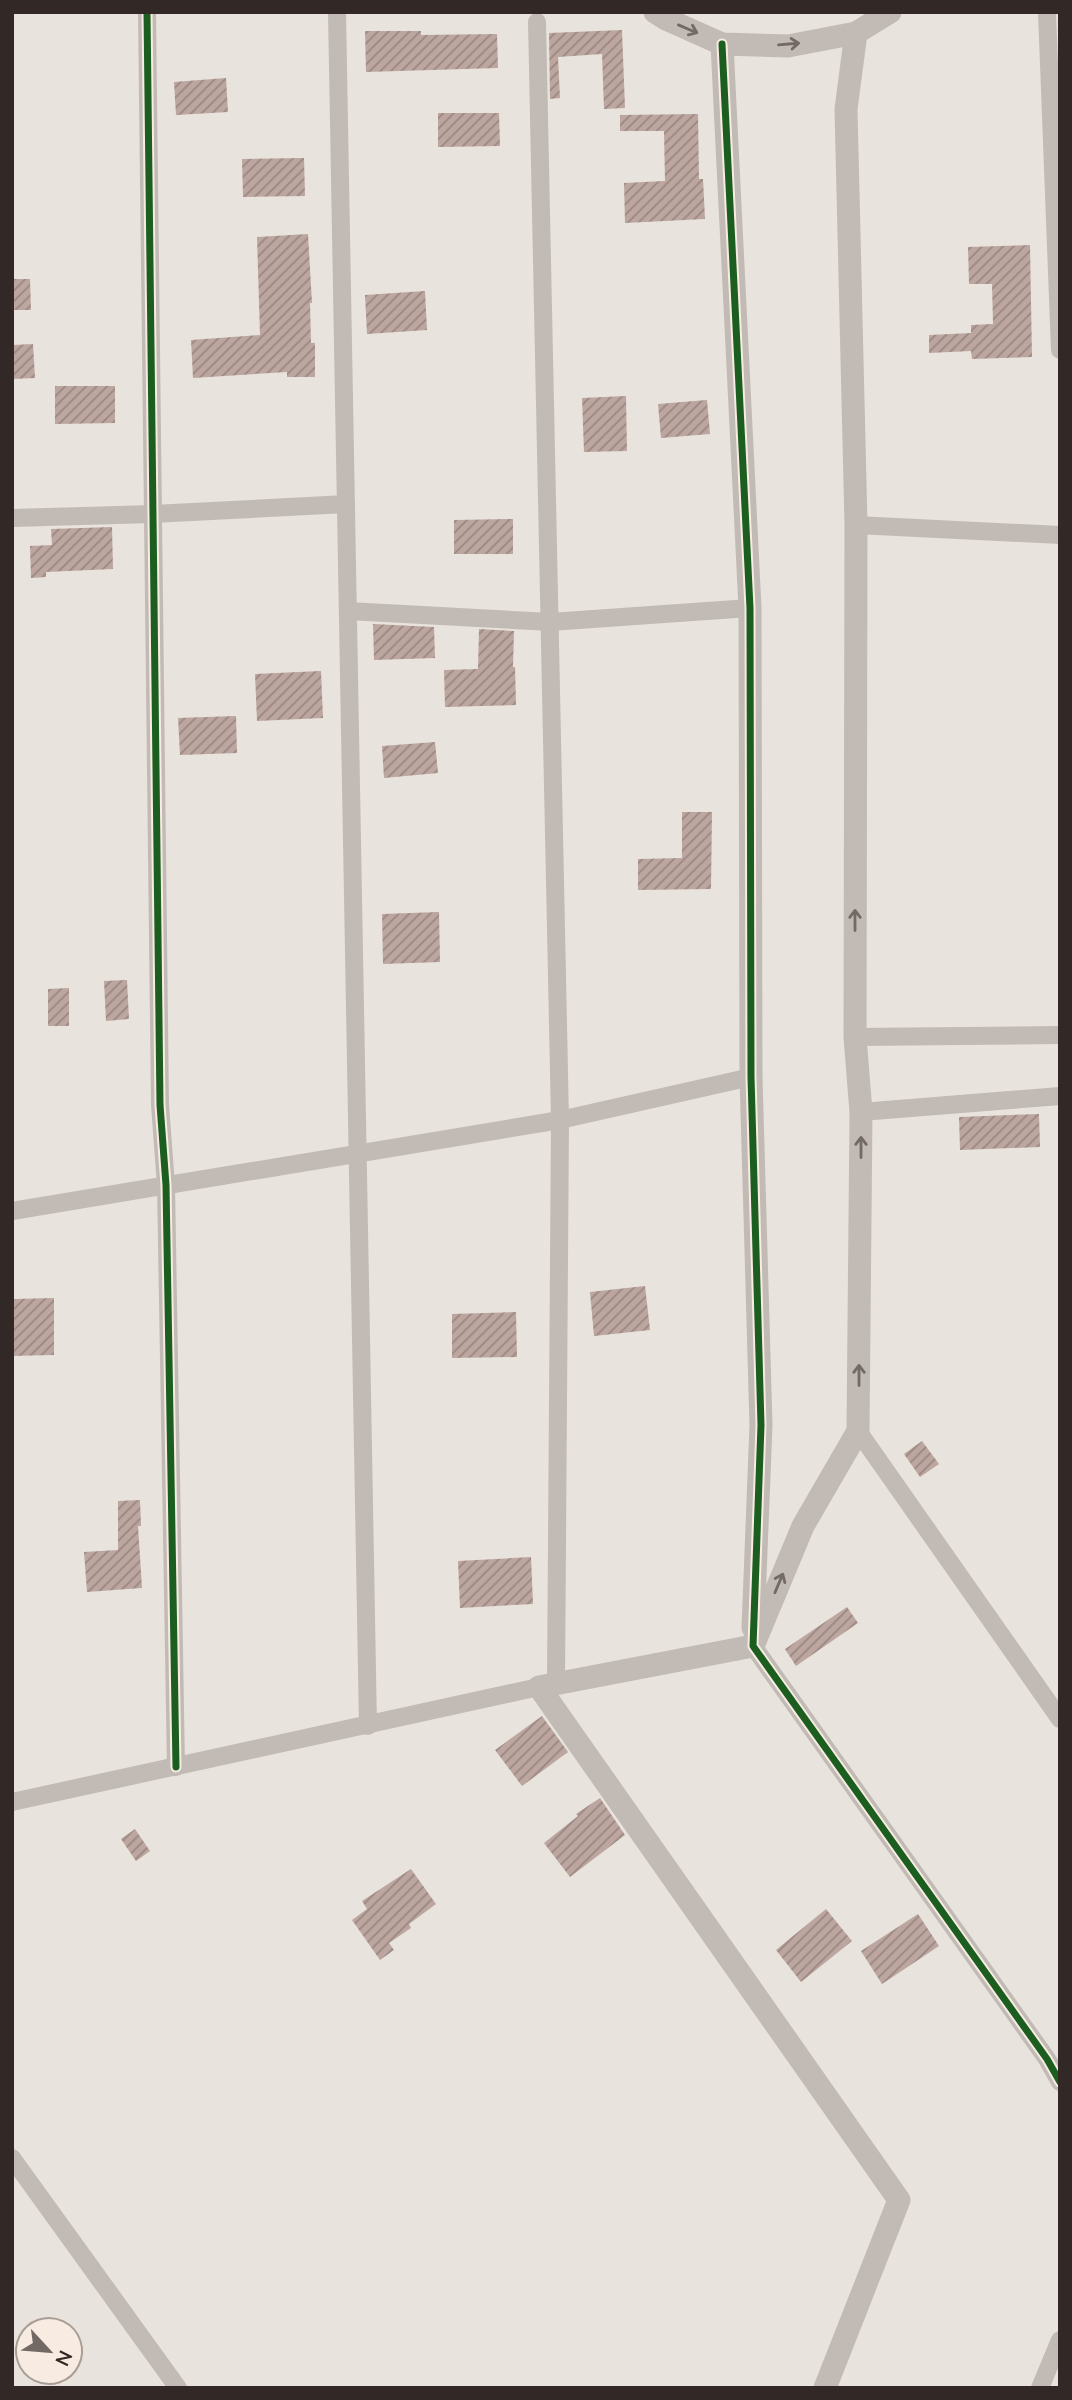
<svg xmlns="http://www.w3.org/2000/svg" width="1072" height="2400" font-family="'Nunito Sans',sans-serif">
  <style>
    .building { fill: url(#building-hatch) }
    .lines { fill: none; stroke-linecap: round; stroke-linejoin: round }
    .minor { stroke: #c2bab5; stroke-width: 18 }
    .tertiary { stroke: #c2bab5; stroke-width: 23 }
    .cycleway-casing { stroke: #f8ece2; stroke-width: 11 }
    .cycleway { stroke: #1b5e20; stroke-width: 7 }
    .oneway { stroke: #736a66 }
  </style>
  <defs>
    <pattern id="building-hatch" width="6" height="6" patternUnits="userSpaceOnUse" patternTransform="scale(1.75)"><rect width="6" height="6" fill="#bca69f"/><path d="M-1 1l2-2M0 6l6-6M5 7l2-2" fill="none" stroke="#998781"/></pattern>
  </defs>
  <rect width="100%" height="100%" fill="#e9e3dd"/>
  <g class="building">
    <path d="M622 30 625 108 604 109 602 54 558 57 560 98 550 99 549 33Z"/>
    <path d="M365 31H421V35L497 34 498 68 366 72Z"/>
    <path d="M226 78 228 112 176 115 174 82Z"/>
    <path d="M438 113H499L500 146 438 147Z"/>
    <path d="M698 114 699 179H703L705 219 625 223 624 183 665 181 664 131H620V115Z"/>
    <path d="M304 158 305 196 243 197 242 159Z"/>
    <path d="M308 234 312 303H310L311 343H315V377H287V372L193 378 191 340 260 335 257 237Z"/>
    <path d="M1030 245 1032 357 972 359 971 351 929 353V335L971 333V325L993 324 992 284H969L968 247Z"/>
    <path d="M12 279H30L31 310H12Z"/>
    <path d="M425 291 427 330 367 334 365 295Z"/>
    <path d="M33 344 35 378 12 379V345Z"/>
    <path d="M55 386H115V423L55 424Z"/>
    <path d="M626 396 627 451 584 452 582 398Z"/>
    <path d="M707 400 710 434 661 438 658 404Z"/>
    <path d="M513 519V554H454V520Z"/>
    <path d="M112 527 113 569 46 572V577L31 578 30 546 52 545 51 529Z"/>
    <path d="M373 624 434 627 435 658 374 660Z"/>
    <path d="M479 629 514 631 513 667H515L516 705 445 707 444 670 478 669Z"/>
    <path d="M321 671 323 718 257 721 255 674Z"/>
    <path d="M236 716 237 753 180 755 178 718Z"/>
    <path d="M435 742 438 773 384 778 382 746Z"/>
    <path d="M682 812H712L711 889 638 890V859L682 858Z"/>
    <path d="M439 912 440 962 383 964 382 914Z"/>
    <path d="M127 980 129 1019 106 1021 104 981Z"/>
    <path d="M69 988V1026H48V989Z"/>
    <path d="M1039 1114 1040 1147 960 1150 959 1117Z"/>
    <path d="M645 1286 650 1330 594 1336 590 1292Z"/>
    <path d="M54 1298V1355L12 1356V1299Z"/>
    <path d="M516 1312 517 1357 452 1358V1314Z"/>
    <path d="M922 1441 939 1464 920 1477 904 1454Z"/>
    <path d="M140 1500 141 1526H138L142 1588 87 1592 84 1552 118 1550V1501Z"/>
    <path d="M531 1557 533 1604 460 1608 458 1561Z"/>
    <path d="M847 1607 858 1623 796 1666 785 1649Z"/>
    <path d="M542 1716 568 1752 522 1786 495 1750Z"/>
    <path d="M600 1798 625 1835 570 1877 544 1843 578 1816 576 1814Z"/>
    <path d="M135 1829 150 1851 136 1861 121 1839Z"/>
    <path d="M411 1869 436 1904 409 1924 411 1928 389 1943 394 1950 380 1960 352 1920 367 1909 362 1901Z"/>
    <path d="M826 1909 852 1941 801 1982 776 1950Z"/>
    <path d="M918 1914 939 1946 882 1984 861 1951Z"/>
  </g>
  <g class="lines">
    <g class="minor">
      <path d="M147 12 160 1105 166 1185 176 1767"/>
      <path d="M337 12 368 1726"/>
      <path d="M1047 12 1060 350"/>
      <path d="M537 22 560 1120 556 1683"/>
      <path d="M12 518 153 514 346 504"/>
      <path d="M856 525 1060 535"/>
      <path d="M348 611 550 622 750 608"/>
      <path d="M855 1037 1060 1035"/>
      <path d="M861 1112 1060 1096"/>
      <path d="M12 1211 560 1120 751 1077"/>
      <path d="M858 1431 1060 1719"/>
      <path d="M753 1646 1047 2059 1060 2082"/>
      <path d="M12 1802 539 1687"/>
      <path d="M12 2158 178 2388"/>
      <path d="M1040 2388 1060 2340"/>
    </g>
    <g class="tertiary">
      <path d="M655 12 666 19 722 44 788 46 856 33 890 12"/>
      <path d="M722 44 750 608 751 1077 761 1425 753 1628"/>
      <path d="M753 1646 803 1526 858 1431 861 1112 855 1037 856 525 846 109 856 33"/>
      <path d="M753 1646 539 1687 899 2200 825 2388"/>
    </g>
    <defs>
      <g id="cycleway">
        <path d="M147 12 160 1105 166 1185 176 1767"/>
        <path d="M722 44 750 608 751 1077 761 1425 753 1646 1047 2059 1060 2082"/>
      </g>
    </defs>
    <use href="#cycleway" class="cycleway-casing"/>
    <use href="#cycleway" class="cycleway"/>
  </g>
  <defs><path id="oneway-shaft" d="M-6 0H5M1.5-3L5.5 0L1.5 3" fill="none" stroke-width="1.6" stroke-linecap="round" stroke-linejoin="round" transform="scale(1.75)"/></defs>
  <g class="oneway">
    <use href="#oneway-shaft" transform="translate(688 29) rotate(23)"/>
    <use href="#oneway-shaft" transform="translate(789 44) rotate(-5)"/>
    <use href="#oneway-shaft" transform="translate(855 920) rotate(-90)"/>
    <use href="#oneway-shaft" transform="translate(861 1147) rotate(-90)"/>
    <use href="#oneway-shaft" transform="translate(859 1375) rotate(-90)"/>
    <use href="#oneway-shaft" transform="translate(779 1583) rotate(-67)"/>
  </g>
  <rect width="1072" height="2400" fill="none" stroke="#322825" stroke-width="28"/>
  <g transform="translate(49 2351) rotate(116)"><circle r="33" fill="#f8ece2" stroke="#a99e96" stroke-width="2"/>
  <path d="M0-5L12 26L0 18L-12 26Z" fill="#726965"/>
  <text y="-10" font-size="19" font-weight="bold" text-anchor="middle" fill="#322825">N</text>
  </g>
</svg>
